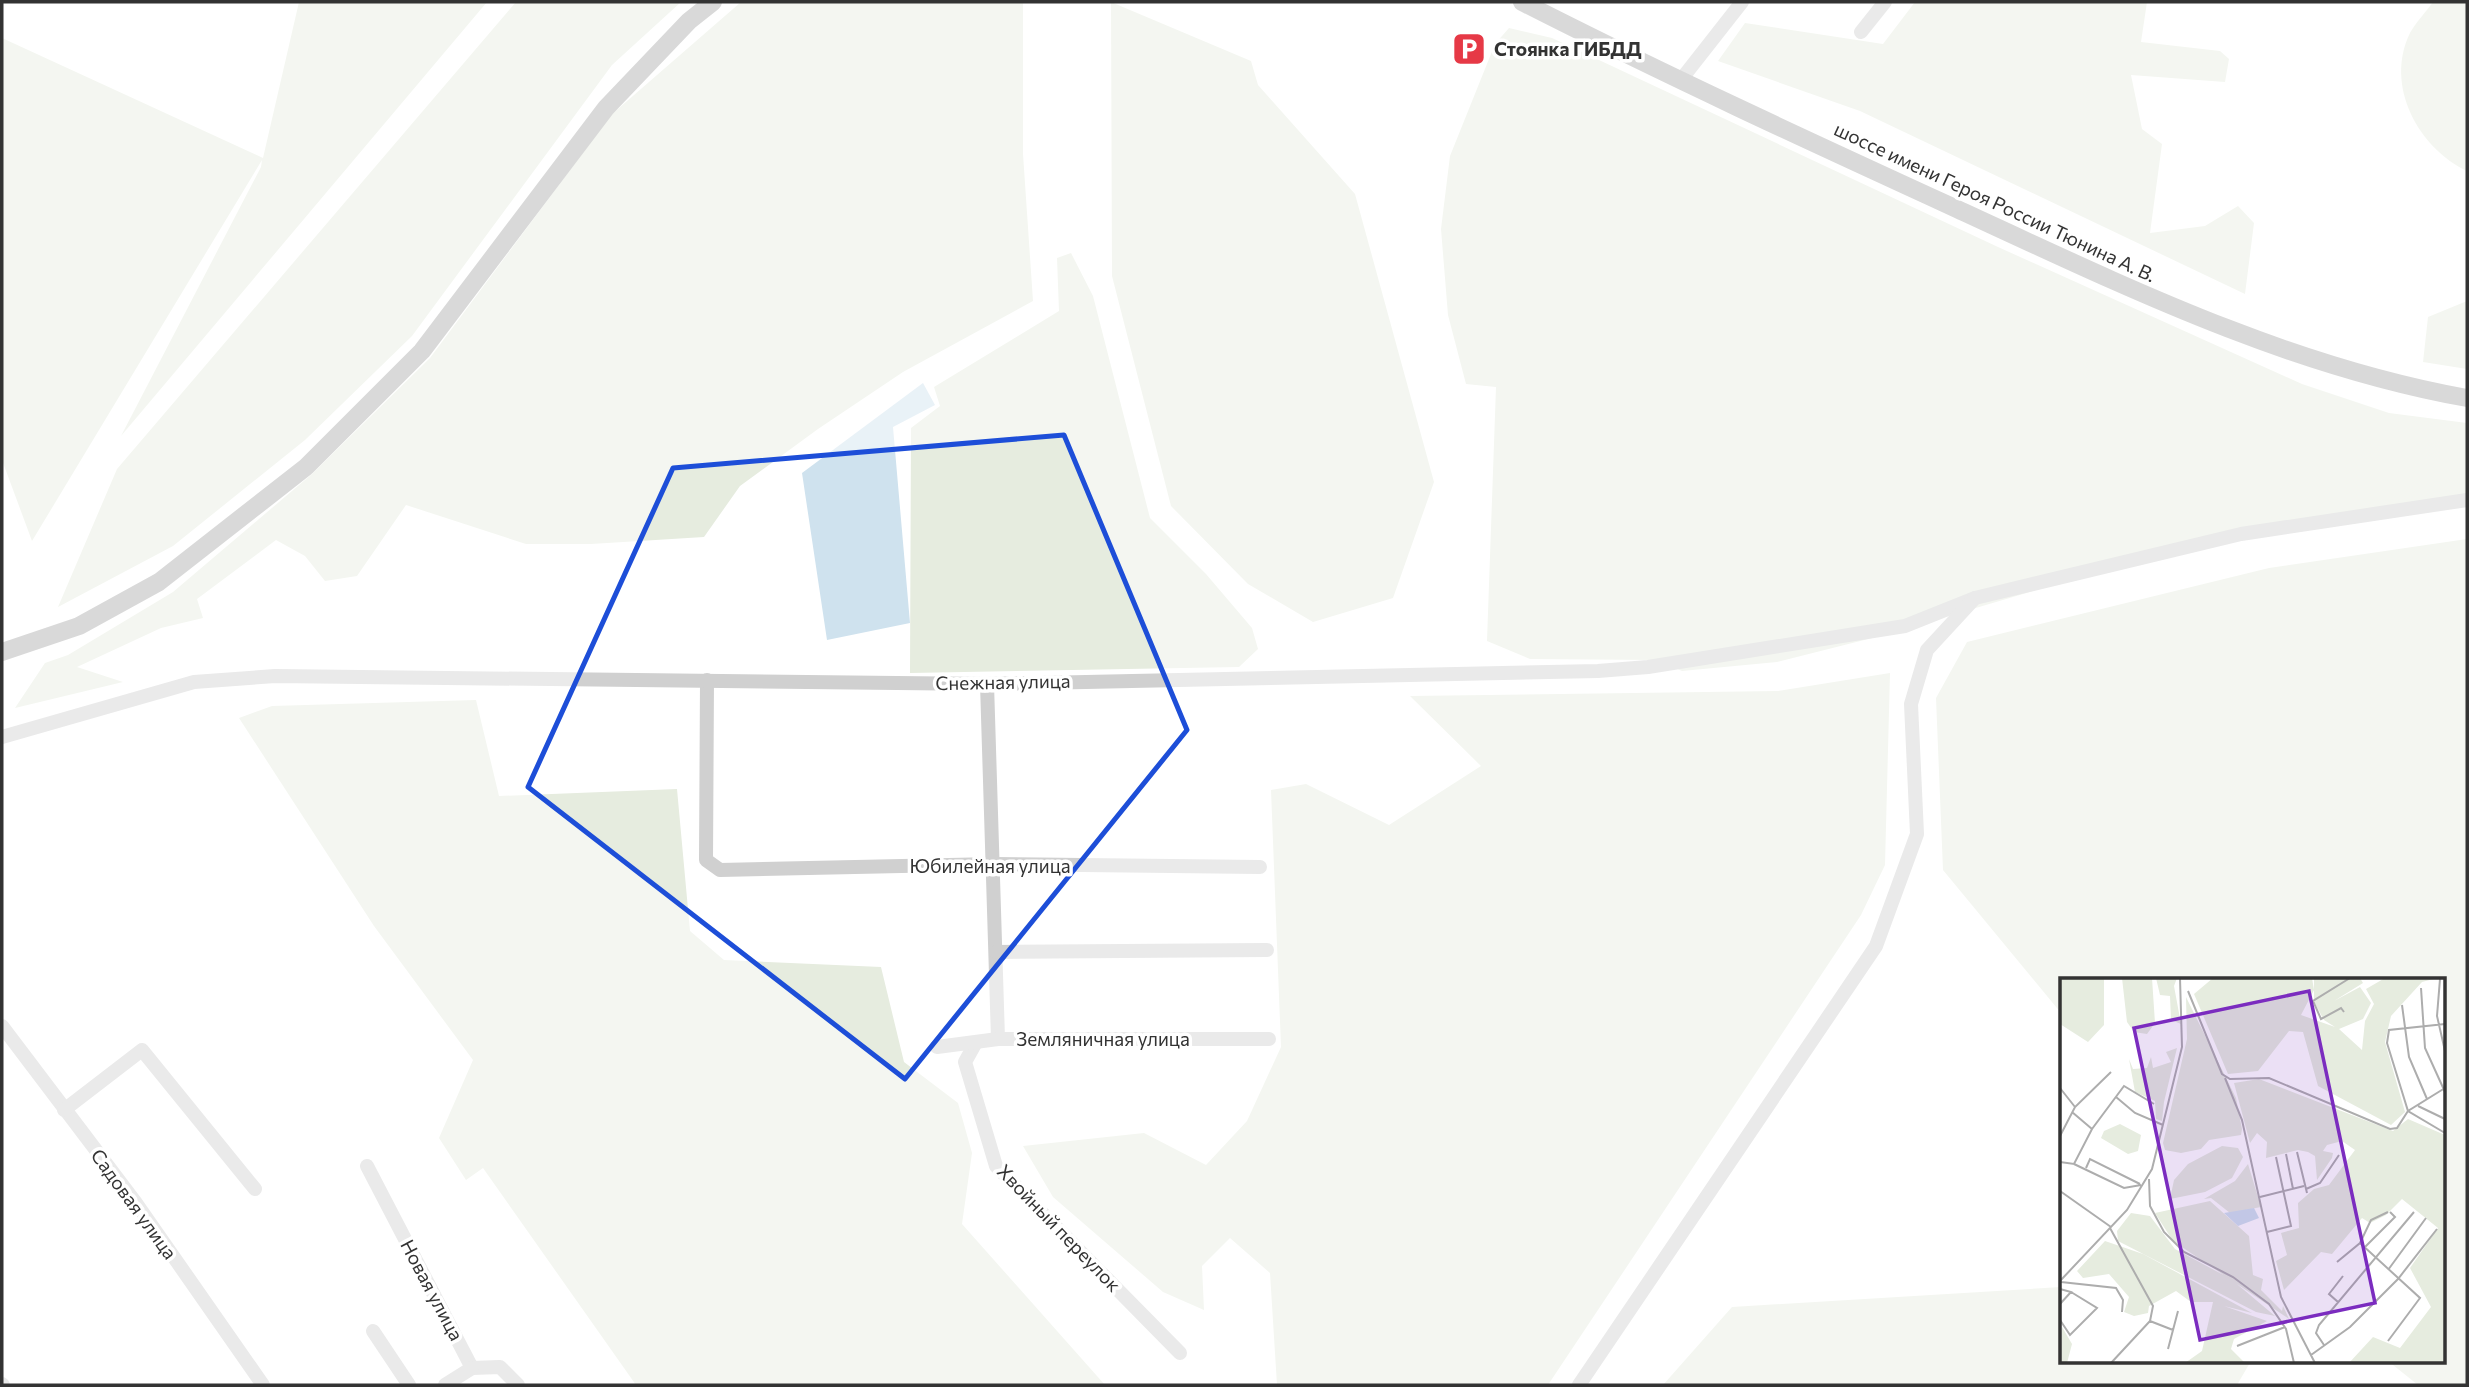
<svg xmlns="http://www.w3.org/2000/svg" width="2469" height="1387" font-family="Commissioner,sans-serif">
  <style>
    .green { fill: #e6ecdf }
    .water { fill: #cfe2ee }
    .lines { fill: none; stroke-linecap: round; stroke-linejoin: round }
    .minor { stroke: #d0d0d0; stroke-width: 14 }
    .major { stroke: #ababab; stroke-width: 18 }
    .marked { fill: none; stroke: #1d4ed8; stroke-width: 5; stroke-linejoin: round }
    .labels { text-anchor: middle; stroke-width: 7; stroke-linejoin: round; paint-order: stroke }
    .poi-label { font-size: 19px; font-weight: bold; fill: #333; stroke: #fff; text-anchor: start }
    .street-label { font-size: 19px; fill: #333; stroke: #fff }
    .inset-road { fill: none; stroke: #adadad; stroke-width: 2 }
    .view { fill: #7b2cbf; fill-opacity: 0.15; stroke: #7b2cbf; stroke-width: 3.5 }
    .inset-edge { fill: none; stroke: #333; stroke-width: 3.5 }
  </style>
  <rect width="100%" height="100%" fill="#fff"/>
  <g class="green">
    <path d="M299 2H487L121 436 261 167 262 160 32 541 2 460V38L263 158Z"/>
    <path d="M516 2H681L612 65 412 336 305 440 173 546 58 607 117 469Z"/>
    <path d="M741 2H1023V154L1033 301 903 372 818 429 740 486 704 537 591 544H526L406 505 357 576 325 581 305 556 276 540 197 599 203 618 161 628 77 667 123 682 15 708 45 663 68 655 173 592 312 474 430 358 611 115Z"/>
    <path d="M1111 2 1251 61 1258 85 1355 194 1434 482 1393 598 1313 622 1248 584 1171 506 1112 276Z"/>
    <path d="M1915 2H2147L2141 42 2220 51 2229 59 2225 82 2131 75 2142 129 2162 144 2150 233 2205 226 2238 206 2254 223 2245 294 1860 111 1718 61 1745 23 1883 44Z"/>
    <path d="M2433 2H2467V171C2419 148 2384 86 2410 33 2416 22 2426 12 2433 2Z"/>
    <path d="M1509 28 1552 38 1998 247 2302 384 2389 413 2467 423V495L2239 530 1888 634 1777 662 1682 671 1658 660 1530 659 1487 641 1496 387 1466 384 1448 315 1441 229 1450 156 1495 44Z"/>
    <path d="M1071 253 1093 296 1150 518 1206 574 1252 628 1258 649 1239 667 910 673 911 428 940 406 934 387 1059 311 1057 258Z"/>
    <path d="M2467 301V369L2423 362 2428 317Z"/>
    <path d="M2467 539V1385H2418L2388 1361H2443V979H2061V1013L1943 870 1936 698 1967 642 2269 568Z"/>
    <path d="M1890 673 1885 865 1861 915 1548 1385H1277L1270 1273 1230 1238 1202 1266 1204 1310 1163 1292 1053 1197 1023 1146 1144 1133 1206 1165 1247 1121 1281 1047 1271 790 1306 784 1389 825 1481 766 1410 696 1778 691Z"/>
    <path d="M476 700 499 796 677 789 690 931 724 960 881 967 904 1062 958 1103 972 1153 962 1224 1105 1385H636L483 1168 466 1180 439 1138 473 1060 374 926 239 718 272 706Z"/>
    <path d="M2061 1287V1361H2251L2237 1385H1663L1732 1307Z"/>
  </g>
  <path class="water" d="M923 383 935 405 893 427 910 623 827 640 802 473Z"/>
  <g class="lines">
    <g class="minor">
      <path d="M1861 32 1885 2"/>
      <path d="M1680 81 1742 2"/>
      <path d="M707 680 706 860 720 870 995 864 1260 867"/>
      <path d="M987 684 998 1039"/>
      <path d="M2 737 194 682 275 676 987 684 1598 671 1648 667 1905 626 1975 598"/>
      <path d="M996 952 1267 950"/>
      <path d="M2 1026 136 1203 263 1385"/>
      <path d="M975 1044 965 1062 996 1166 1180 1353"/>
      <path d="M937 1047 998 1039H1269"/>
      <path d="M64 1110 142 1050 255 1189"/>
      <path d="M367 1166 472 1368 500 1367 518 1385"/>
      <path d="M373 1331 409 1385"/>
      <path d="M2 1384 3 1385"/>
      <path d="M445 1385 472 1368"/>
      <path d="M1579 1385 1876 946 1917 834 1911 704 1927 650 1975 598 2241 534 2467 500"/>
    </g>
    <g class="major">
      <path d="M1522 2C1665 75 1811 142 1957 209 2122 285 2287 366 2467 398"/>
      <path d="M2 652 79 626 159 582 306 467 422 351 606 108 689 21 713 2"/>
    </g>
  </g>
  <path d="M0 0H2469V1387H0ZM1064 435 1187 730 905 1079 528 787 673 468Z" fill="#fff" fill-opacity=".55" fill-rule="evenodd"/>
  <path class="marked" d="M1064 435 1187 730 905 1079 528 787 673 468Z"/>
  <defs>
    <symbol id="parking-square" viewBox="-11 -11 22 22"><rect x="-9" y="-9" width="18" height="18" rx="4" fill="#e63946" stroke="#fff"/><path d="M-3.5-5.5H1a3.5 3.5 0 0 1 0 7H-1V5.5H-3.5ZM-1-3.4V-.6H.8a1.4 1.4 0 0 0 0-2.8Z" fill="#fff"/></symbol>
  </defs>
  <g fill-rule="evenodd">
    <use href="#parking-square" x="1450" y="30" width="38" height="38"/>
  </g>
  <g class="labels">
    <g class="poi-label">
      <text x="1494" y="56">Стоянка ГИБДД</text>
    </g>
    <g class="street-label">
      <text transform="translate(1995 202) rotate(25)" y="7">шоссе имени Героя России Тюнина А. В.</text>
      <text transform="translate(1003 682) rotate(-1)" y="7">Снежная улица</text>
      <text x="990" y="873">Юбилейная улица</text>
      <text x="1103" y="1046">Земляничная улица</text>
      <text transform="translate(134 1204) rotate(54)" y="7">Садовая улица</text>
      <text transform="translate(1059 1228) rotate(46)" y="7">Хвойный переулок</text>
      <text transform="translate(432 1290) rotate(62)" y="7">Новая улица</text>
    </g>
  </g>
  <g transform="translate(2060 978)">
    <rect width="385" height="385" fill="#fff"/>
    <path d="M0 0H44V47L28 64 0 46ZM62 0H92L95 45 87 56 74 54 67 44ZM96 0H117L114 8 121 46 111 42 110 18 100 17ZM153 0H252L254 12 241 37 275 49 264 42 254 24V0H300L303 5 274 23 300 9 311 25 303 41 279 51 302 72 305 43 314 26 306 11 325 0H377L362 4 331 38 325 64 345 134 331 147 258 108 243 54 229 53 198 93 168 96 134 16ZM126 19 176 120 182 151 181 157 149 162 141 171 121 175 105 172 103 165 127 61ZM117 70 104 124 102 143 96 141 95 123 75 114 69 81 73 91 87 90 91 79 93 90 111 84 106 74ZM199 101 333 153 348 141 385 157V385H289L313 359 340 370 371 329 350 290 378 250 342 221 326 237 310 245 302 240 272 276 261 274 224 312 216 283 227 277 221 255 239 250 238 225 254 211 269 207 295 172 282 163 267 167 263 173 273 175 272 180 257 202 255 178 248 174 238 172 206 180 207 164 197 155 190 165 174 105ZM60 146 81 157 78 173 68 176 41 160 44 153ZM162 168 178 170 183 179 172 200 145 214 110 221 114 202 128 186ZM188 186 201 229 170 235 151 220 144 221 175 203ZM150 223 189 258 193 297 203 301 201 312 222 333 223 328 229 341 113 263 95 235ZM71 235 90 238 115 271 171 301 215 338 196 334 58 263 57 253ZM45 263 83 276 192 335 164 328 207 343 174 361 171 371 185 385H125L142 373 153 324H131L116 313 89 328 88 335 74 338 64 334 69 319 49 296 23 300 17 293ZM2 349 12 366 7 385H0Z" fill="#e6ecdf"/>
    <path d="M194 230 199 240 178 248 164 235Z" fill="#cfe2ee"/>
    <path class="inset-road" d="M380 1 377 38 385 73M361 10 365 70 385 114M128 13 162 96 170 101 209 100 330 151 337 150 348 133 385 110M342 27 349 79 367 121M284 34 281 30 261 41 253 23 290 0M385 46 329 52 327 65 348 133 385 155M165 100 182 142 221 319 255 385M0 110 15 129M56 119 75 135 103 147M358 128 385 141M12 134 32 151M0 158 15 129 51 94M237 174 247 215M226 176 233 211M0 184 14 186 32 151 64 108 94 126M14 186 64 210 81 207M26 190 30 181 80 206M89 201 90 228 104 254 124 274 173 299 209 326 226 351 234 385M246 211 260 205 279 177M0 213 51 249M200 219 244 208M50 250 93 328 90 343 113 352M207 254 231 248 216 179M300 265 360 320 328 363M304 270 335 239 330 234M277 284 300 265 311 242 328 234M328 292 366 240M0 303 67 232 92 191 122 69 120 0M1 304 56 310 63 322 62 334M0 311 11 314 0 326M278 324 269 316 283 298M0 342 10 357 37 330 11 314M264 367 256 355 259 347 354 234M177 368 225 349M108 371 118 333M251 377 290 349 338 301 377 251M51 385 90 343"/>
    <path class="view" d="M249 13 315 325 140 362 74 50Z"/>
    <rect width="385" height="385" class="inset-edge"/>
  </g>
  <rect width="2469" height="1387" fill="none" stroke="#333333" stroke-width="7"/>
</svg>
